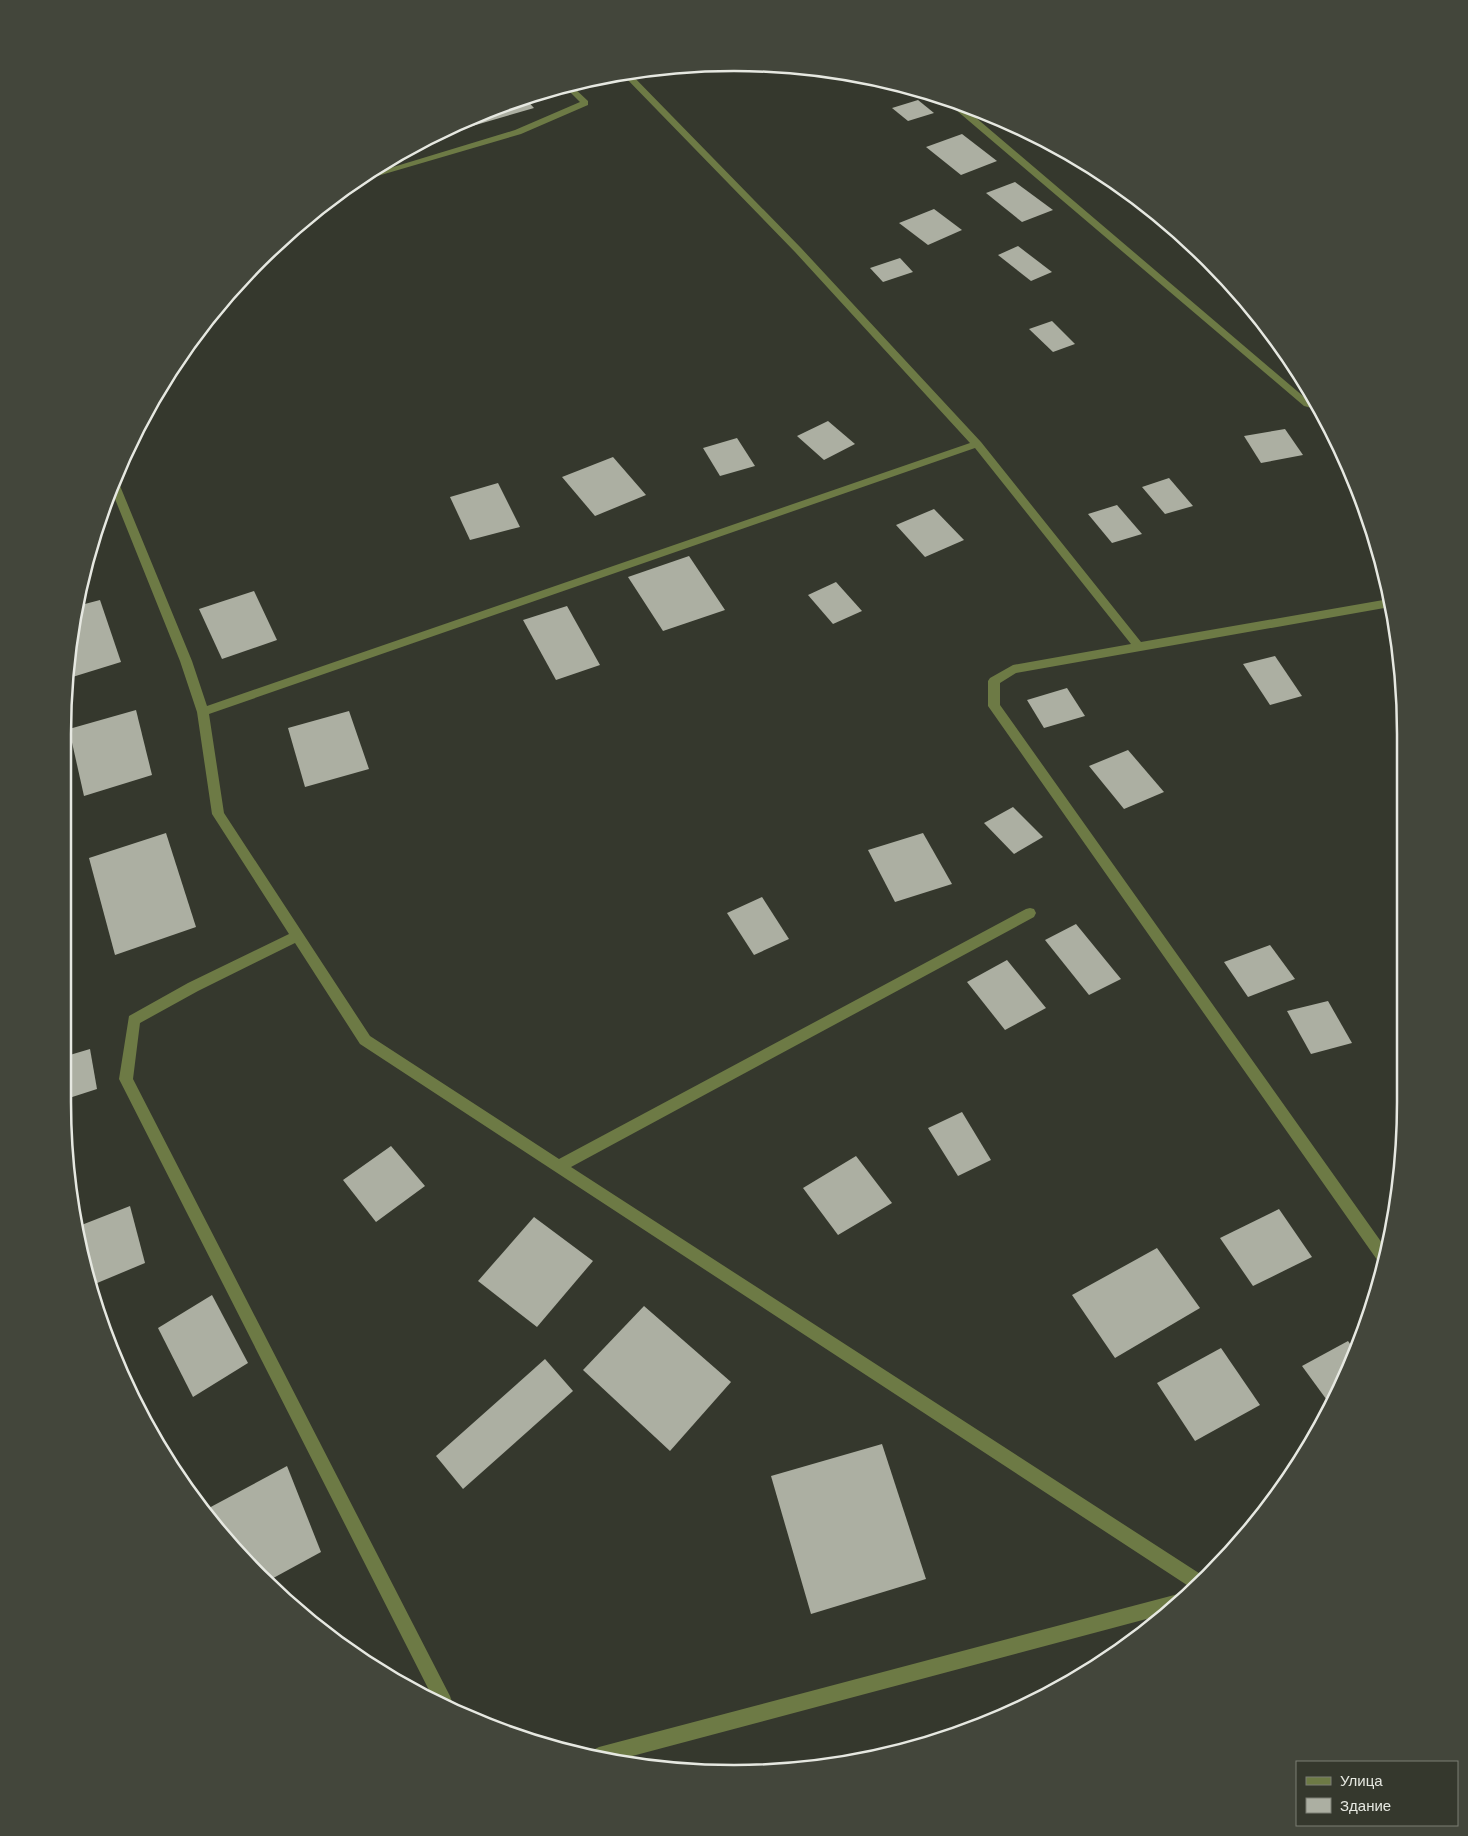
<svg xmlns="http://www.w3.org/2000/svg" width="1468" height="1836" font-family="Arial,sans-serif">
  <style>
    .building { fill: #acafa2 }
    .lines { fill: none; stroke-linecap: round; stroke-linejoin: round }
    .minor { fill: #6d7a45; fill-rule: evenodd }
    .rim { fill: none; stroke: #e6e8e1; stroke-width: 2.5 }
  </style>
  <rect width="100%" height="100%" fill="#35382d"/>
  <g class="building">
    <path d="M524 97 534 108 438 136 437 135Z"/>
    <path d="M918 100 934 113 908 121 892 108Z"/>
    <path d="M962 134 997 161 961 175 926 147Z"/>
    <path d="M1078 161 1109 181 1103 183Z"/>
    <path d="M1015 182 1053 210 1022 222 986 193Z"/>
    <path d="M934 209 962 230 928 245 899 223Z"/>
    <path d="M1018 246 1052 272 1031 281 998 255Z"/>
    <path d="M900 258 913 272 883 282 870 268Z"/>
    <path d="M1052 321 1075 344 1053 352 1029 329Z"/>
    <path d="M828 421 855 444 824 460 797 436Z"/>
    <path d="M1285 429 1303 455 1261 463 1244 436Z"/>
    <path d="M737 438 755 466 720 476 703 448Z"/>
    <path d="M613 457 646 495 595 516 562 477Z"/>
    <path d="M1169 478 1193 506 1165 514 1142 487Z"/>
    <path d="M498 483 520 527 470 540 450 497Z"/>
    <path d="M1117 505 1142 534 1112 543 1088 514Z"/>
    <path d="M934 509 964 540 925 557 896 525Z"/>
    <path d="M689 556 725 610 663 631 628 577Z"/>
    <path d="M836 582 862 611 833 624 808 595Z"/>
    <path d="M254 591 277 640 222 659 199 609Z"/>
    <path d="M100 600 121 662 66 679 81 605Z"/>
    <path d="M567 606 600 665 556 680 523 620Z"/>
    <path d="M1275 656 1302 696 1270 705 1243 664Z"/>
    <path d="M1067 688 1085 716 1044 728 1027 700Z"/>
    <path d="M136 710 152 775 84 796 69 729Z"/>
    <path d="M349 711 369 769 305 787 288 728Z"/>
    <path d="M1128 750 1164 792 1124 809 1089 766Z"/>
    <path d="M1013 807 1043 837 1014 854 984 823Z"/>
    <path d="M166 833 196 927 115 955 89 858Z"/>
    <path d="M923 833 952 884 895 902 868 850Z"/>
    <path d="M762 897 789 939 754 955 727 913Z"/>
    <path d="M1076 924 1121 979 1089 995 1045 940Z"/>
    <path d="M1270 945 1295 979 1248 997 1224 962Z"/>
    <path d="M1007 960 1046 1008 1005 1030 967 982Z"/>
    <path d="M1328 1001 1352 1043 1311 1054 1287 1011Z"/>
    <path d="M90 1049 97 1089 63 1100V1057Z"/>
    <path d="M962 1112 991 1160 958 1176 928 1128Z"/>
    <path d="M391 1146 425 1186 376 1222 343 1180Z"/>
    <path d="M856 1156 892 1203 838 1235 803 1188Z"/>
    <path d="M130 1206 145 1263 90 1286 85 1276 79 1226Z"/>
    <path d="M1279 1209 1312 1257 1253 1286 1220 1238Z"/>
    <path d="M534 1217 593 1261 537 1327 478 1281Z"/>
    <path d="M1157 1248 1200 1308 1115 1358 1072 1295Z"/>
    <path d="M212 1295 248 1363 193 1397 158 1328Z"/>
    <path d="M644 1306 731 1382 670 1451 583 1370Z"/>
    <path d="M1348 1341 1356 1352 1354 1359 1329 1403 1302 1366Z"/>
    <path d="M1221 1348 1260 1405 1195 1441 1157 1383Z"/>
    <path d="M545 1359 573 1391 463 1489 436 1456Z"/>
    <path d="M882 1444 926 1579 811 1614 771 1476Z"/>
    <path d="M287 1466 321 1552 266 1582 259 1577 207 1509Z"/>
  </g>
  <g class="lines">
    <g class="minor">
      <path d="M629 72 801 248 981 442 1141 642 1389 599 1390 607 1016 673 1000 683V705L1387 1250 1383 1265 1380 1264 988 706V681L990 678 1013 665 1131 644 975 448 209 714 224 813 370 1036 559 1159 1026 909 1030 908 1034 909 1036 913 1034 917 571 1167 1205 1577 1193 1589 360 1044 295 943 198 991 140 1023 133 1079 450 1696 452 1702 451 1705 433 1698 119 1079 129 1016 188 983 289 934 212 814 197 712 180 661 111 489 115 480 118 481 192 661 207 706 970 443 795 252 622 74Z"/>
      <path d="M572 86 588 101V105L521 134 357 182 367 175 515 130 580 102 565 87Z"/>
      <path d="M949 101 961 105 1310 402 1318 404 1320 410 1304 406 949 104Z"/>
      <path d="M1182 1593 1188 1595 1169 1613 621 1759 591 1755 593 1750 599 1747Z"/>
    </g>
  </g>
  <path d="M0 0H1468V1836H0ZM734 71H734A663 663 0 0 1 1397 734V1102A663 663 0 0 1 734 1765H734A663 663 0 0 1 71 1102V734A663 663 0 0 1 734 71Z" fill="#43463b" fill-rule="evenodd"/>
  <path class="rim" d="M734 71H734A663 663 0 0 1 1397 734V1102A663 663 0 0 1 734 1765H734A663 663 0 0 1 71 1102V734A663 663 0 0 1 734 71Z"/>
  <rect x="1296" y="1761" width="162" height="65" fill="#35382d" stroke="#7c7e75"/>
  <rect x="1306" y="1777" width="25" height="8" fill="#6d7a45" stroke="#7c7e75"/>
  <text x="1340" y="1786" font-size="15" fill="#e6e8e1">Улица</text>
  <rect x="1306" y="1798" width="25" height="15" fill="#acafa2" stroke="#7c7e75"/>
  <text x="1340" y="1811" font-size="15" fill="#e6e8e1">Здание</text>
</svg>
